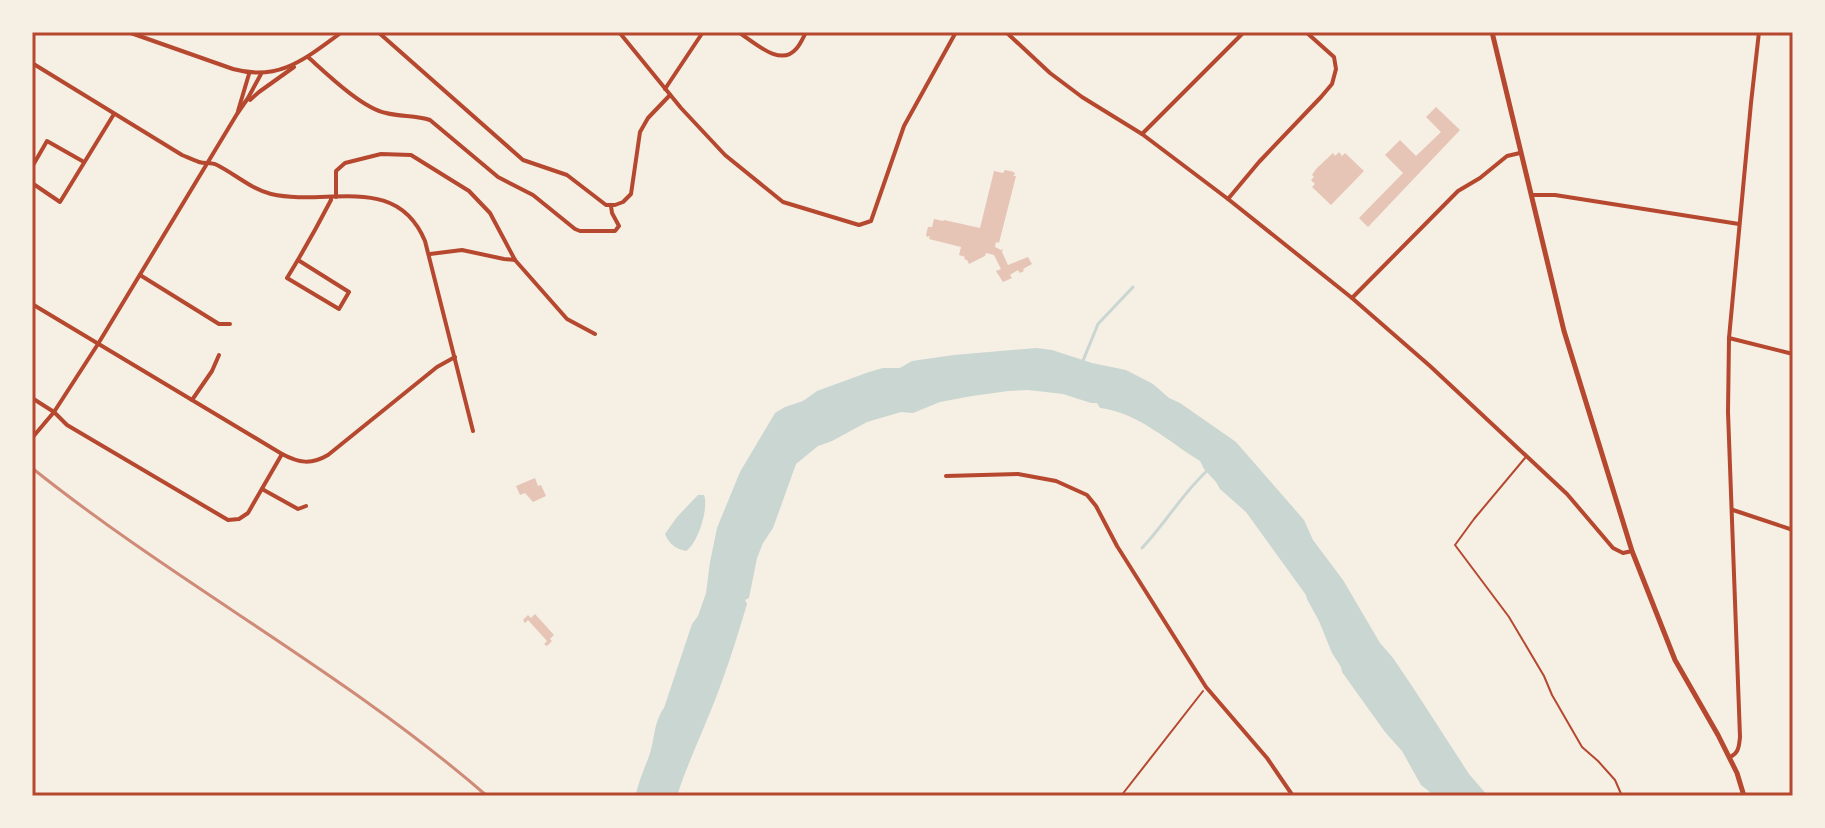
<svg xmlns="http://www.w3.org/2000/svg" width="1825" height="828" font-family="'Fira Sans Condensed',sans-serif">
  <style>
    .water { fill: #c9d6d2 }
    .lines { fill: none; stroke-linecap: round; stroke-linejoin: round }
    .stream { stroke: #c9d6d2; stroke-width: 3 }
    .building { fill: #e6c5b7 }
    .path { stroke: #b5482f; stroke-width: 2 }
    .service { stroke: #b5482f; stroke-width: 2 }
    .minor { stroke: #b5482f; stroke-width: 4 }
    .tertiary { stroke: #b5482f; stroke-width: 5 }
    .rail { stroke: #cf8b77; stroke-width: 3 }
    .neatline { fill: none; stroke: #b5482f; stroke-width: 3 }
  </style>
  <rect width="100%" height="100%" fill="#f6efe4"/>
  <g class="water">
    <path d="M1037 348 1052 350 1092 363 1126 370 1153 384 1169 398 1180 403 1236 442 1304 520 1313 540 1343 580 1380 643 1393 658 1412 686 1469 774 1488 796H1436L1431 793 1421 785 1402 751 1385 732 1342 672 1341 667 1332 653 1319 621 1307 599 1306 595 1246 512 1220 489 1216 482 1204 469 1200 461C1169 442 1137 412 1100 408L1097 403H1091L1063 394 1028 390 1008 391 972 396 940 402 913 413 901 412 867 422 832 441 818 446 796 464 773 528 763 543 757 558 749 598 745 600 747 604C736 641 724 679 709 715 698 742 686 768 677 796H636C636 789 645 766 648 759 655 742 653 723 664 708L692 624 698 616 706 593 710 562 717 528 740 472 775 413 785 407 803 401 817 391 869 372 883 368H900L912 361 954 355Z"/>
    <path d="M698 495H704C709 508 698 543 686 551 676 549 669 544 665 534L677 517Z"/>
  </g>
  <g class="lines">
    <g class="stream">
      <path d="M1082 363 1098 324 1133 287"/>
      <path d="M1142 548C1166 523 1183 492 1209 469"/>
    </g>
  </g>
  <g class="building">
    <path d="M1436 107 1460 130 1368 227 1359 218 1403 173 1385 155 1400 140 1416 156 1441 132 1426 117Z"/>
    <path d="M1339 152 1342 156 1345 153 1364 171 1331 205 1312 187 1315 184 1311 180 1314 177 1312 175 1316 169 1333 153 1335 156Z"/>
    <path d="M1005 170 1014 172 1015 174 1013 176H1016L999 243 996 242 995 247 1001 250 1003 249 1002 252 1008 265 1028 257 1032 264 1023 269 1024 271 1020 273 1018 270 1010 275 1012 278 1003 282 996 271 1001 269 994 255 986 253 985 256 969 264 967 260 964 259 965 257 959 255 961 247 929 239 930 236 927 237 926 235 928 227H932L934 219 943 221 944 220 980 228 994 171 1003 173Z"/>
    <path d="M535 478 538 486 541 485 546 496 533 502 525 493 520 495 516 486Z"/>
    <path d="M535 614 554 635 550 639 552 641 547 646 544 644 547 641 528 620 525 623 523 620 528 615 531 618Z"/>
  </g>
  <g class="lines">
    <path class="path" d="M1121 796 1203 691"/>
    <path class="service" d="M1525 458 1474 519 1455 545 1509 617 1544 676 1552 695 1582 747 1598 761 1615 780 1622 796"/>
    <g class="minor">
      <path d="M128 32 233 69C280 82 306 58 342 32"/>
      <path d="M378 32 523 160 567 175 606 205H615L623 202 631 194 640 132 648 118 670 95"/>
      <path d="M619 32 681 108 725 155 783 202 859 225 871 221 904 126 956 32"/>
      <path d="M738 32C753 41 780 68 796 49 800 45 803 38 806 32"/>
      <path d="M1006 32 1050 73 1082 97 1142 134 1228 199 1352 298 1430 366 1567 494 1613 548 1623 553 1632 551"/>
      <path d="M308 57C327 74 362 108 386 113 401 117 416 115 430 120L498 177 533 195 575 229 580 231H615L619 226 612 213 611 206"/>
      <path d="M32 63 182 155C187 157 193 160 199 162 205 164 211 162 217 165 235 174 251 189 271 194 327 207 396 172 425 241L473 431"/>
      <path d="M665 89 703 32"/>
      <path d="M250 100 259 92 294 67"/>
      <path d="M238 111 249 74"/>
      <path d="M1142 134 1244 32"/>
      <path d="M32 167 47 141 84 162"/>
      <path d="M32 183 60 202 114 114"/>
      <path d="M1532 195H1555L1739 224"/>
      <path d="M336 197V171L345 163 381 154 411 155 469 191 490 213 515 260"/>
      <path d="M1228 199 1259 162 1321 97 1332 84 1336 69 1334 57 1306 32"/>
      <path d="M430 254 462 250 504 259 515 260 567 319 595 334"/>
      <path d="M298 260 349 292 339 309 287 278C303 252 317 227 331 200V197"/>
      <path d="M140 275 219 324H230"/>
      <path d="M1352 298 1458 191 1480 178 1507 156 1520 153"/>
      <path d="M32 304 282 454C299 463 311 465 328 455L437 367 455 357"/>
      <path d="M1729 338 1793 354"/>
      <path d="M32 398 54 412 67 425 228 520 239 519 248 513 282 454"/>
      <path d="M192 400 212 371 219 355"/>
      <path d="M32 438 54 412 98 344 237 114 248 98 261 74"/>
      <path d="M946 476 1018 474 1056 481 1087 495 1096 506 1117 546 1206 687 1267 758 1293 796"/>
      <path d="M262 489 298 509 306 506"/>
      <path d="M1733 510 1793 530"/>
      <path d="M1730 757C1739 753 1739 746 1740 737L1728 412 1729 338 1751 103 1759 32"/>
    </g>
    <path class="tertiary" d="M1492 32 1564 331 1632 551 1675 660 1718 735 1737 773 1744 796"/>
    <path class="rail" d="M32 468C178 585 346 673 487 796"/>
  </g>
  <rect width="1825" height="828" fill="none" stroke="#f6efe4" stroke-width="68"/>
  <rect x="34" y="34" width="1757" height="760" class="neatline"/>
</svg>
